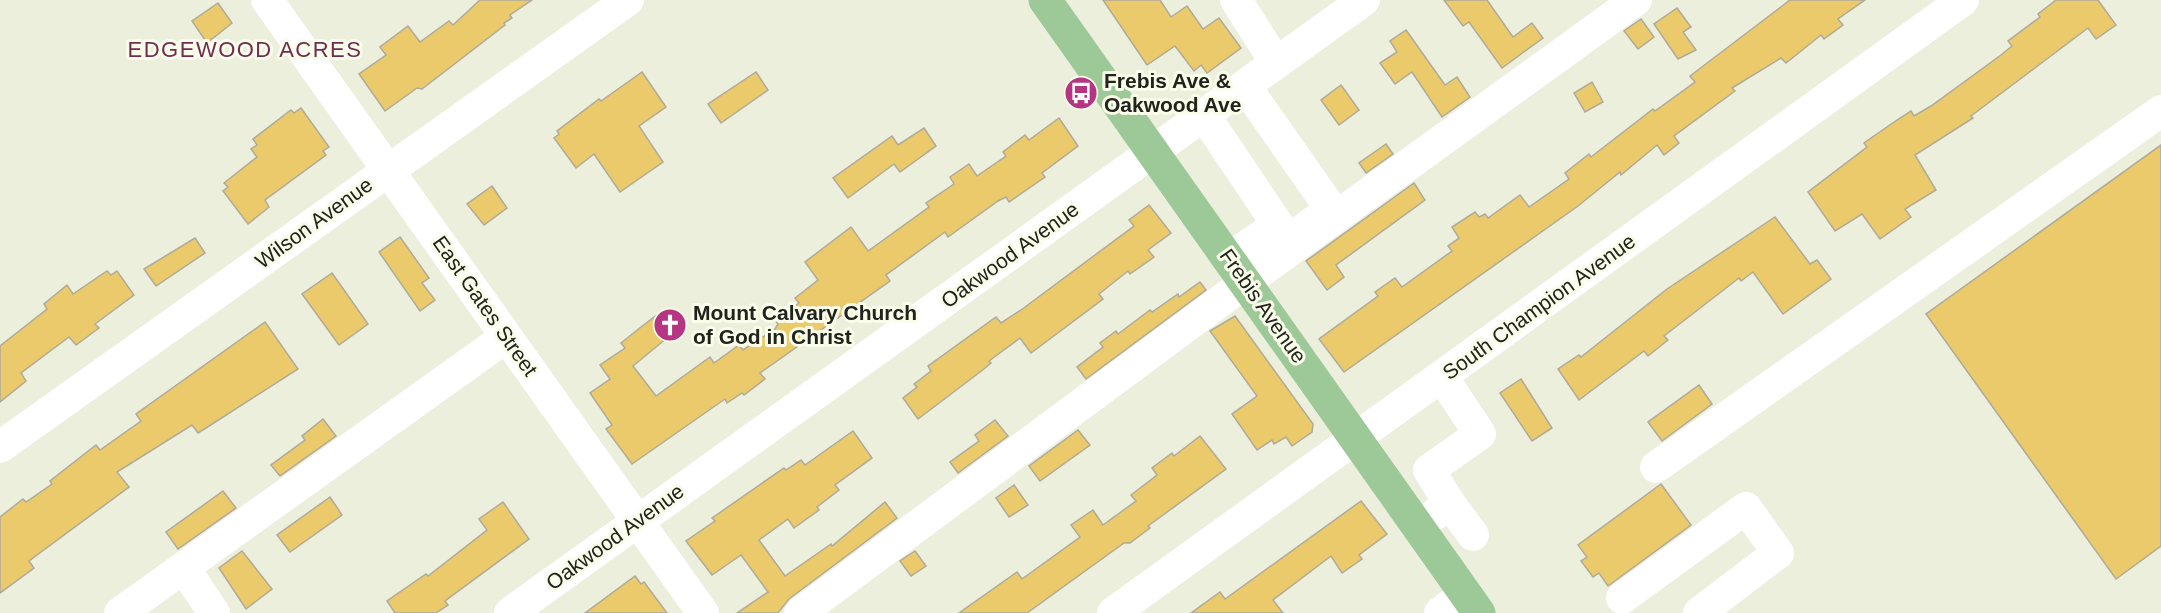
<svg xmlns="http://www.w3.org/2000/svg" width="2161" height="613" font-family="Helvetica,sans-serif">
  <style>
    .building { fill: #ebca6c; stroke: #b0aa99; stroke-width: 1.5 }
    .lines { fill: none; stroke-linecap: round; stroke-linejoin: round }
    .minor { stroke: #fff; stroke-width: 32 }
    .major { stroke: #9dc897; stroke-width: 33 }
    .labels { text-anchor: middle; stroke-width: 6; stroke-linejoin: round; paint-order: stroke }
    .poi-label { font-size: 21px; font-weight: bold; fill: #21231c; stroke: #f8fce9; text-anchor: start }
    .street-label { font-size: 21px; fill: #21231c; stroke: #f8fce9 }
    .neighbourhood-label { font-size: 22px; letter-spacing: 1.5px; fill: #6e2e52; stroke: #f8fce9 }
  </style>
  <rect width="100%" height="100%" fill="#ebefdc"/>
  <g class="building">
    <path d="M480 0H532L510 15 512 18 504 23 505 25 422 89 417 88 385 111 359 74 386 55 380 47 408 26 420 42 449 21 453 25Z"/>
    <path d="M1103 0H1160L1171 17 1187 6 1203 29 1219 18 1241 48 1207 73 1201 65 1194 71 1175 46 1147 65Z"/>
    <path d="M1444 0H1487L1513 37 1532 23 1543 38 1502 68 1469 22 1463 26Z"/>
    <path d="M1790 0H1865L1838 19 1843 25 1824 39 1821 35 1786 63 1781 58 1732 88 1735 91 1674 136 1679 143 1664 155 1657 145 1621 175 1620 172 1578 206 1344 372 1319 339 1378 296 1375 292 1395 278 1402 287 1452 251 1448 246 1459 238 1452 227 1475 212 1479 217 1485 214 1488 218 1520 195 1529 207 1569 179 1565 173 1589 154 1591 157 1653 109 1655 111 1695 82 1690 76Z"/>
    <path d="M2056 0H2098L2116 25 2096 39 2088 28 1971 116 1973 118 1915 155 1936 190 1905 209 1911 217 1880 239 1862 214 1835 231 1808 192 1867 147 1864 143 1897 120 1911 111 1914 116 1931 106 2001 55 2012 46 2008 41 2040 17 2038 14Z"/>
    <path d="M218 3 232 23 207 43 192 21Z"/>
    <path d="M1677 8 1691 27 1683 32 1696 50 1678 59 1654 24Z"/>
    <path d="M1641 19 1654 37 1638 49 1624 31Z"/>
    <path d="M1406 30 1445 85 1457 77 1470 97 1442 117 1412 72 1395 84 1380 63 1397 52 1390 41Z"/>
    <path d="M642 72 666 107 639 126 663 162 620 192 594 154 576 168 554 138 559 134 557 131 599 99 601 101Z"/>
    <path d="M756 72 768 90 721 123 708 104Z"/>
    <path d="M1592 82 1603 102 1585 112 1574 93Z"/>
    <path d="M1341 85 1359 110 1339 125 1321 100Z"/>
    <path d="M301 108 329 147 323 151 326 155 265 200 269 207 248 224 223 191 228 187 224 183 257 157 251 149 257 145 253 139 291 110 294 113Z"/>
    <path d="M1059 118 1078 146 1042 173 1045 177 1009 202 1006 197 998 201 948 237 945 232 886 275 890 281 760 373 765 379 744 395 742 393 727 403 725 399 632 464 606 429 612 425 590 393 610 379 600 365 625 348 621 343 641 327 658 314 673 333 633 366 656 396 710 357 714 363 739 345 743 350 775 329 778 324 776 321 799 303 795 298 818 280 805 262 851 227 868 251 929 207 926 203 954 184 950 177 969 164 977 176 1006 156 1003 152 1025 135 1029 140Z"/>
    <path d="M924 128 936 146 900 172 894 164 848 198 833 178 892 136 898 145Z"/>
    <path d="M1386 144 1393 154 1366 173 1359 163Z"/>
    <path d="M2161 145V546L2116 579 1926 314Z"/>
    <path d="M1414 183 1425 200 1336 265 1344 277 1327 290 1306 261Z"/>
    <path d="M492 186 507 208 484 225 467 204Z"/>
    <path d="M1149 205 1171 233 1148 250 1154 257 1130 274 1128 271 1099 294 1103 299 1031 353 1020 338 989 361 991 363 984 369 918 419 903 398 917 387 914 384 931 371 928 366 996 317 1001 323 1021 310 1134 226 1129 220Z"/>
    <path d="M1775 217 1810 264 1817 260 1831 279 1783 314 1753 272 1741 281 1739 278 1664 336 1668 340 1648 356 1644 351 1579 400 1558 369 1579 355 1581 357 1667 289Z"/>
    <path d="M400 237 429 278 422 283 435 300 420 311 379 252Z"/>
    <path d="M195 238 205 253 156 286 144 269Z"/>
    <path d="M107 271 111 275 117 271 134 295 95 324 99 328 76 345 69 337 21 373 26 381 0 402V346L47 309 44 304 67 285 73 294Z"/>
    <path d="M332 273 368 324 339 345 302 294Z"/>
    <path d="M1200 282 1206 290 1086 379 1077 367 1103 347 1100 343 1116 331 1118 334 1150 310 1152 312 1178 294 1179 297Z"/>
    <path d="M1235 316 1313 424 1312 432 1292 446 1286 437 1274 444 1272 440 1257 450 1232 414 1257 396 1210 331Z"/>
    <path d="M265 322 298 369 206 428 198 433 192 425 117 472 129 487 29 561 34 568 0 593V517L23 499 26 502 52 484 50 481 96 445 100 450 141 421 136 414Z"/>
    <path d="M1521 379 1552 428 1532 441 1500 393Z"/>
    <path d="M1699 385 1712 404 1662 441 1648 422Z"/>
    <path d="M323 419 336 436 280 476 271 465 305 440 302 436Z"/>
    <path d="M995 420 1008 436 958 473 950 462 979 441 975 435Z"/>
    <path d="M1078 430 1090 445 1040 481 1029 466Z"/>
    <path d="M853 431 872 458 835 485 839 490 817 507 819 510 794 528 788 519 759 540 785 576 831 544 832 546 885 502 897 518 789 599 778 613H737L768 592 741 555 712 575 686 541 715 521 712 518 784 468 786 470 801 460 805 465Z"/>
    <path d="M1200 436 1226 469 1148 526 1150 528 1130 543H1124L1027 613H959L1017 572 1022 579 1080 537 1071 525 1093 510 1103 525 1136 501 1131 495 1157 475 1152 468 1172 453 1174 456Z"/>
    <path d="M1661 484 1691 525 1608 586 1599 573 1593 577 1581 561 1587 557 1578 545Z"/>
    <path d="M1014 485 1028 505 1009 517 996 498Z"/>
    <path d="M223 491 236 508 178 549 166 532Z"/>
    <path d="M330 497 342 515 290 552 277 535Z"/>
    <path d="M1361 501 1387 534 1359 555 1362 559 1342 573 1331 556 1273 600 1283 613H1191L1220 592 1225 599Z"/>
    <path d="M503 502 529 539 445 601 448 605 436 613H395L387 601 426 574 428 576 487 530 479 519Z"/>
    <path d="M242 551 272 589 246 609 219 568Z"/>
    <path d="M915 551 926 566 911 576 900 561Z"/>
    <path d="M635 576 641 584 644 582 667 613H585Z"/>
  </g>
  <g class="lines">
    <g class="minor">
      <path d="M267 0 703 613"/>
      <path d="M1236 0 1276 63"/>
      <path d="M1204 115 1278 225"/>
      <path d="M1229 258 1278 225 1289 240 1331 209 1245 86"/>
      <path d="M1442 377 1480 434 1429 470 1450 504"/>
      <path d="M0 447 628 0"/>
      <path d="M1656 467 2161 111"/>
      <path d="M1434 515 1450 504 1473 535"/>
      <path d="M184 568 214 613"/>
      <path d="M1622 598 1746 508 1778 553 1699 613"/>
      <path d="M120 613 506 337"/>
      <path d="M510 613 1364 0"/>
      <path d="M800 613 1246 282 1636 0"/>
      <path d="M1113 613 1963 0"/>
      <path d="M1440 613 1466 594"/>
    </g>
    <path class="major" d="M1045 0 1479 613"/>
  </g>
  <defs>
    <symbol id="bus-disc" viewBox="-11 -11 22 22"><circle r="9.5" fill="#b53582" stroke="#f8fce9"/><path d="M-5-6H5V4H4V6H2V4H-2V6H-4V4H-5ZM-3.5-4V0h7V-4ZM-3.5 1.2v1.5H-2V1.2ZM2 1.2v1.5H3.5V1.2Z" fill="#fff"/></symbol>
    <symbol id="church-disc" viewBox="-11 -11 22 22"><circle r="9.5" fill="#b53582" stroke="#f8fce9"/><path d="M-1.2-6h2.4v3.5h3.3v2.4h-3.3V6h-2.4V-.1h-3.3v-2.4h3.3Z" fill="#fff"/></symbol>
  </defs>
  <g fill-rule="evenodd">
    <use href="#bus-disc" x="1062" y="74" width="38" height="38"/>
    <use href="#church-disc" x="651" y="306" width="38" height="38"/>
  </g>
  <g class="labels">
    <g class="poi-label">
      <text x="1104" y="88">Frebis Ave &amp;<tspan x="1104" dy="24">Oakwood Ave</tspan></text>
      <text x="693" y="320">Mount Calvary Church<tspan x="693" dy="24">of God in Christ</tspan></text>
    </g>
    <g class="street-label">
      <text transform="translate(314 223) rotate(-36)" y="7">Wilson Avenue</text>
      <text transform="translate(1010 255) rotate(-36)" y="7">Oakwood Avenue</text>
      <text transform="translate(485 306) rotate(55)" y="7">East Gates Street</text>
      <text transform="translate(1263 306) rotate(55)" y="7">Frebis Avenue</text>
      <text transform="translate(1539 307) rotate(-36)" y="7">South Champion Avenue</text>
      <text transform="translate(615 537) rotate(-36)" y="7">Oakwood Avenue</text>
    </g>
    <g class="neighbourhood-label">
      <text x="245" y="57">EDGEWOOD ACRES</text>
    </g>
  </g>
</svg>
